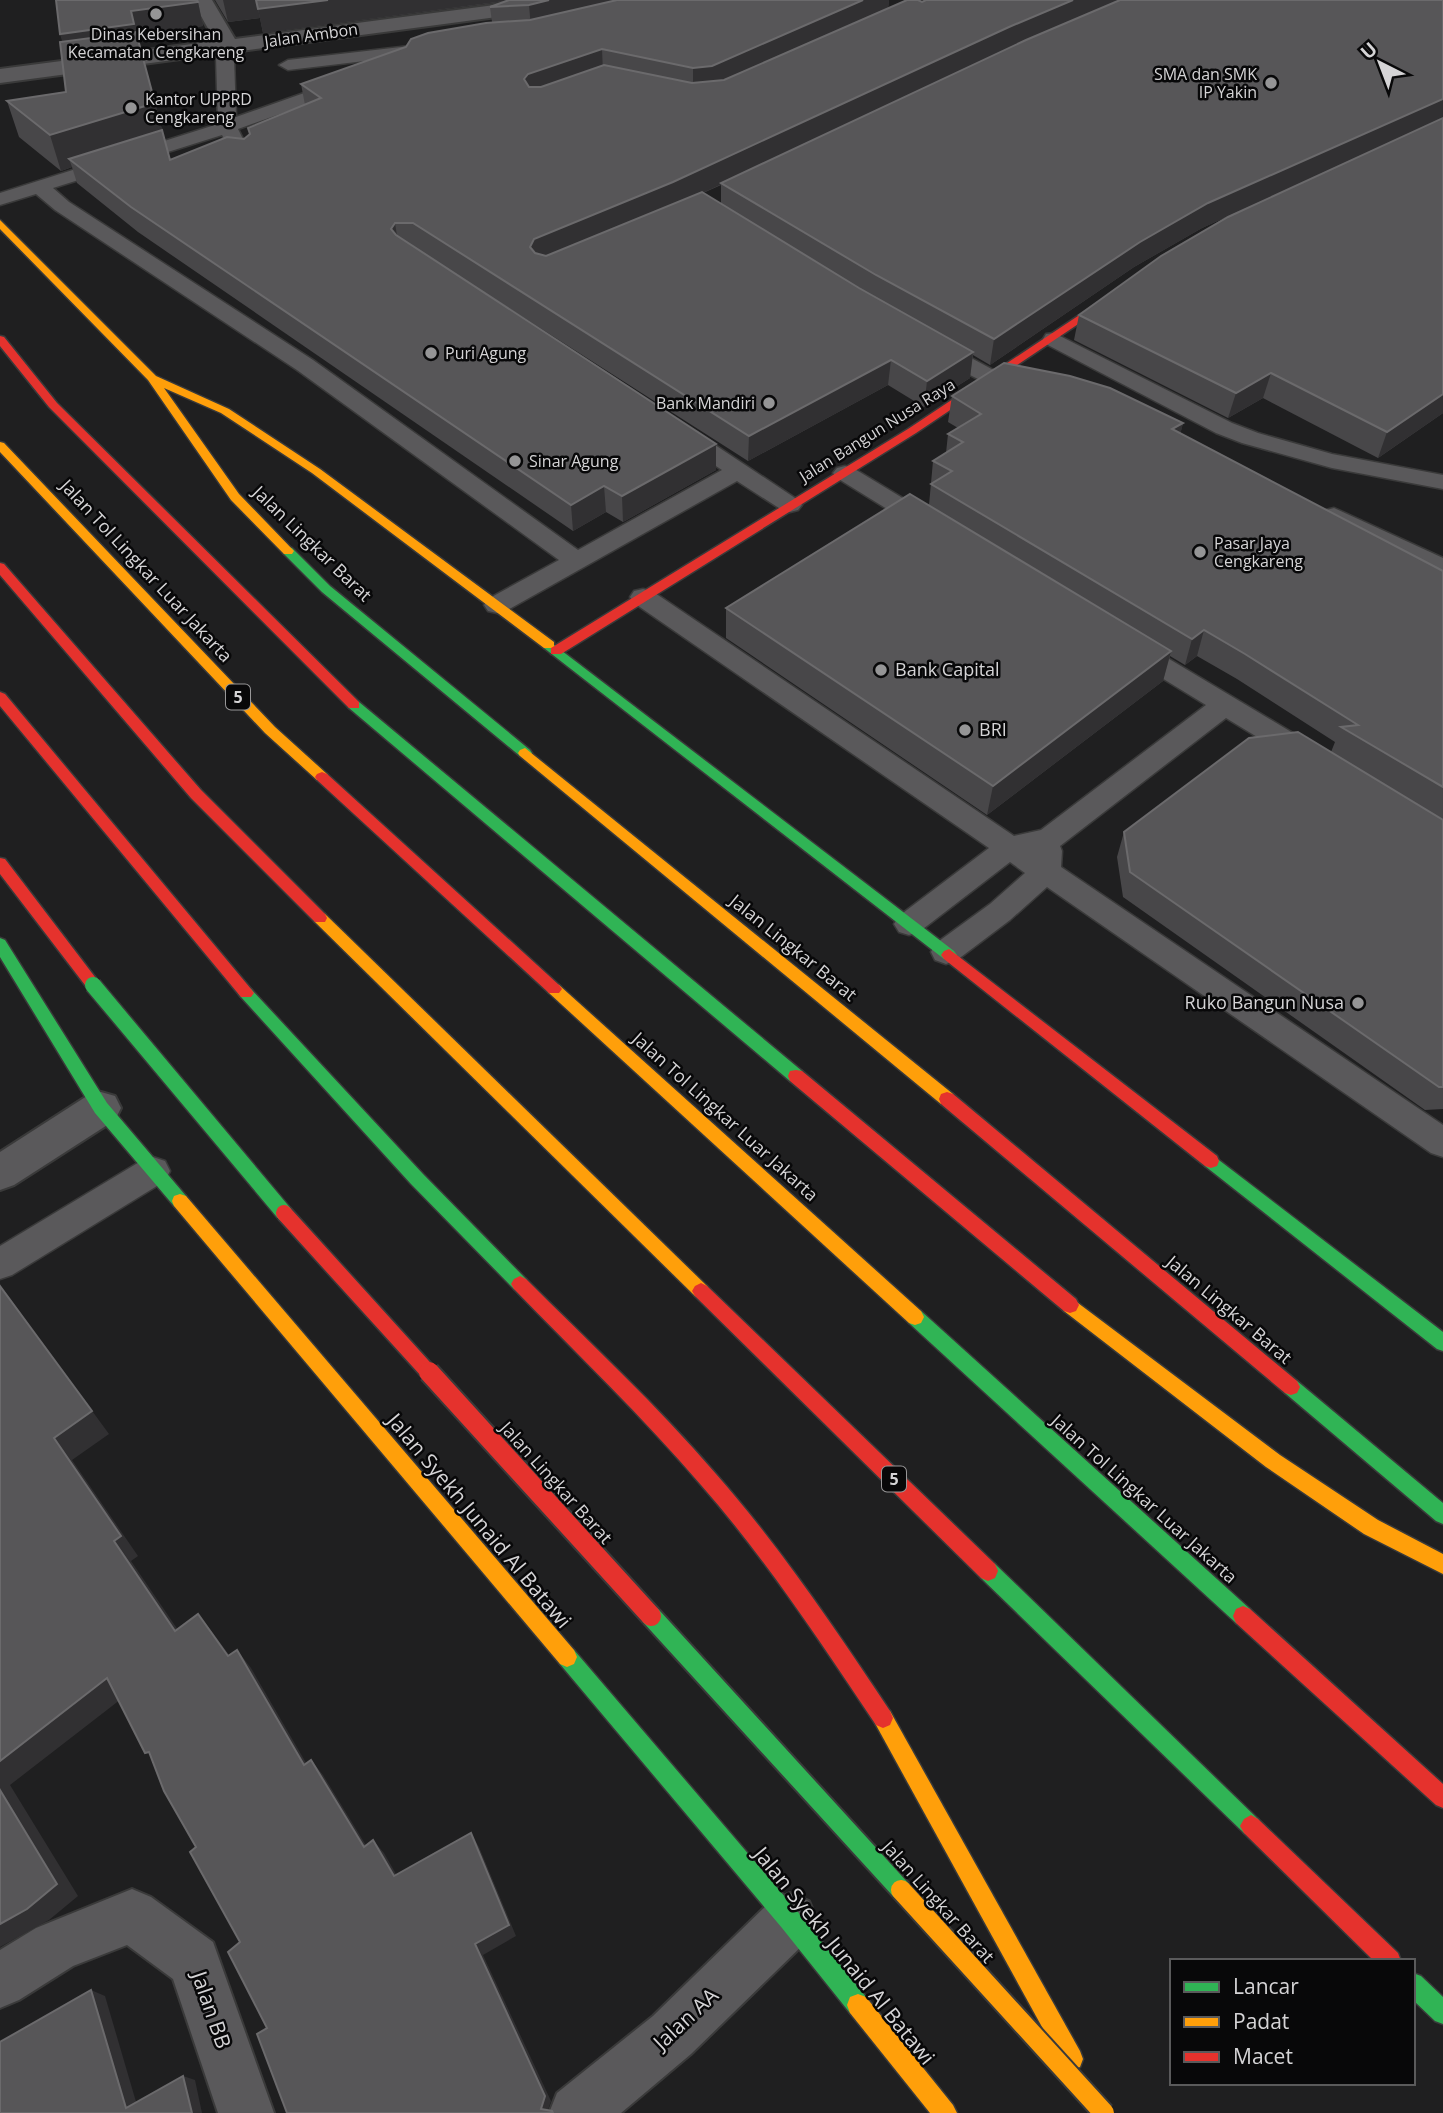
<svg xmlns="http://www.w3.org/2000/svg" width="1443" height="2113" font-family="'Open Sans',sans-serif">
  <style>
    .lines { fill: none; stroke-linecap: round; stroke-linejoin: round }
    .lane-casing { stroke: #3a3a3a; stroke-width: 3 }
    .street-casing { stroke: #3a3a3a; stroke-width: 4 }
    .fast-casing { stroke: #3a3a3a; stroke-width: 3 }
    .slow-casing { stroke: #3a3a3a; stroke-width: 3 }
    .jam-casing { stroke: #3a3a3a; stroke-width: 3 }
    .lane { fill: #5a595b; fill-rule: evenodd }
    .street { fill: #5a595b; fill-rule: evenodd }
    .fast { fill: #30b455; fill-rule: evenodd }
    .slow { fill: #ff9f0a; fill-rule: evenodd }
    .jam { fill: #e5322d; fill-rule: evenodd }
    .fast-bridge-far1-casing { stroke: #3a3a3a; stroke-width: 19; stroke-linecap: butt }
    .fast-bridge-casing { stroke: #3a3a3a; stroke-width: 24; stroke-linecap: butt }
    .slow-bridge-casing { stroke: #3a3a3a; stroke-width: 24; stroke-linecap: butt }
    .jam-bridge-far1-casing { stroke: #3a3a3a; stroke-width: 19; stroke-linecap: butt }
    .jam-bridge-casing { stroke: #3a3a3a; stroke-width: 24; stroke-linecap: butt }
    .fast-bridge-far1 { stroke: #30b455; stroke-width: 16 }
    .fast-bridge { stroke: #30b455; stroke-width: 20 }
    .slow-bridge { stroke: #ff9f0a; stroke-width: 20 }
    .jam-bridge-far1 { stroke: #e5322d; stroke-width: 16 }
    .jam-bridge { stroke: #e5322d; stroke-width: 20 }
    .wall { fill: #484749; fill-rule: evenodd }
    .shaded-wall { fill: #313032 }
    .building { fill: #575658; stroke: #6b6a6c; stroke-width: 2 }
    .poi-dot { fill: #959596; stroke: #080809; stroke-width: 2.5 }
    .labels { text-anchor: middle; stroke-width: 5; stroke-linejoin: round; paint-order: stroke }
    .far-poi-label { font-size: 16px; fill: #d5d4d6; stroke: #080809; text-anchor: start }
    .far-street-label { font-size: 16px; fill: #d5d4d6; stroke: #080809 }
    .shield { fill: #080809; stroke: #989798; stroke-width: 2 }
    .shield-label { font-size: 16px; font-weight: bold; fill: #d5d4d6 }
    .street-label { font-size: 18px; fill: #d5d4d6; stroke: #080809 }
    .poi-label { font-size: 18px; fill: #d5d4d6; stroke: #080809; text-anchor: start }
    .near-street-label { font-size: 21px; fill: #d5d4d6; stroke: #080809 }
  </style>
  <rect width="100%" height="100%" fill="#1f1f20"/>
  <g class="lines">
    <defs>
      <g id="lane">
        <path d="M228 41 237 46 234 57 236 117 338 81 344 80 353 85 350 89 238 129 246 145 244 149H230L222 135 53 188 69 202 313 360 578 550 722 470 672 437 669 432 672 427H688L798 500 802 505 798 510 790 512 782 510 737 481 506 611 497 613 488 611 484 605 488 599 559 560 297 370 55 210 36 194 0 205V193L218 124 216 57 222 42Z"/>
        <path d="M427 44 436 49 433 53 288 70 279 65 288 60Z"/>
        <path d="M1054 333 1232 423 1258 433 1332 454 1443 475V489L1332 468 1242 443 1216 433 1046 344 1043 339 1046 334Z"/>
        <path d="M934 338 999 373 1032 380 1035 385 1032 390C999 398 954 365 926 350L923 345 926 340Z"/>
        <path d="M845 466 853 468 939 520 942 525 939 530 930 532 921 530 837 478 833 473 837 468Z"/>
        <path d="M1334 508 1443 558V576L1326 520 1322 515 1326 510Z"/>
        <path d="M643 589 652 591 1014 836 1041 830 1206 705 1121 653 1117 647 1121 641 1130 638 1139 641 1323 751 1327 758 1323 765 1313 768 1303 765 1226 718 1060 846 1062 851 1061 867 1443 1125V1157L1431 1153 1047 887 1010 920 957 960 946 964 935 960 931 952 935 944 990 904 1025 873 1010 862 919 932 909 935 899 932 894 924 899 916 989 848 634 603 630 597 634 591Z"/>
        <path d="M153 1157 165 1161 170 1171 165 1181 12 1275 0 1279V1246L141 1161Z"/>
      </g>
      <g id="street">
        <path d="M192 0H212L235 39 532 0H590L587 4 580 6 0 83V69L215 41Z"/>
        <path d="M101 1092 115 1096 121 1108 115 1120 14 1185 0 1190V1152L87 1096Z"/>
        <path d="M132 1889 151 1897 213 1942 274 2113H218L173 1979 127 1945 73 1966 19 2000 0 2008V1950L36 1928Z"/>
        <path d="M790 1893 809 1901 817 1920 809 1939 691 2054 621 2113H549L557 2093 653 2016 771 1901Z"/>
      </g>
      <g id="fast">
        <path d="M288 547 292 548 330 586 530 750 532 753 530 756H520L322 592 284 554 282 551Z"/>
        <path d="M549 641 954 951 957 955 954 959H944L544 648 543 645Z"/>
        <path d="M354 700 359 702 802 1071 804 1076 802 1081H790L349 708 347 705Z"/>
        <path d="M0 938 5 940 107 1103 186 1196 188 1201 186 1206 180 1208 174 1206 95 1113 0 957Z"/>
        <path d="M246 987 251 989 423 1174 526 1279 529 1284 526 1289 520 1292 514 1289 411 1184 241 997 238 993 241 989Z"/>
        <path d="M1211 1154 1443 1332V1351L1437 1349 1205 1166 1203 1161 1205 1156Z"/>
        <path d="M915 1309 921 1311 1250 1609 1253 1616 1250 1623 1243 1626 1236 1623 909 1323 906 1317 909 1311Z"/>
        <path d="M1291 1379 1297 1381 1443 1503V1524L1436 1521 1285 1393 1282 1387 1285 1381Z"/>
        <path d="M988 1561 995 1564 1258 1819 1262 1826 1258 1833 1251 1837 1244 1833 981 1578 978 1571 981 1564Z"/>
        <path d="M567 1647 574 1650 798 1912 866 1997 869 2005 866 2013 858 2016 850 2013 782 1928 560 1664 557 1657 560 1650Z"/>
        <path d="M1413 1973 1421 1976 1443 1997V2024L1435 2021 1413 2000Z"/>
      </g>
      <g id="slow">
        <path d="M0 220 156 376 229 409 320 469 554 642V648H544L312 473 221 413 164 388 239 494 294 551 292 554H284L231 500 148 380 0 229Z"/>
        <path d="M0 442 4 443 275 727 327 774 329 777 327 780H317L265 733 0 452Z"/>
        <path d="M525 748 953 1094 955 1099 953 1104H941L520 756 518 753 520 750Z"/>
        <path d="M320 912 325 914 707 1286 710 1291 707 1296 701 1299 695 1296 315 922 313 918 315 914Z"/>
        <path d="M554 983 559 985 921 1311 924 1317 921 1323 915 1325 909 1323 549 993 546 989 549 985Z"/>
        <path d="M180 1194 186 1196 574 1650 577 1657 574 1664 567 1667 560 1664 174 1206 172 1201 174 1196Z"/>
        <path d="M1070 1297 1280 1455 1378 1520 1443 1554V1574L1364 1534 1266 1467 1064 1311 1061 1305 1064 1299Z"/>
        <path d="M883 1708 890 1711 1080 2051 1083 2059 1080 2067 1072 2070 1064 2067 876 1725 873 1718 876 1711Z"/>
        <path d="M858 1994 866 1997 953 2105 957 2113H930L850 2013 847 2005 850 1997Z"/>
      </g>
      <g id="jam">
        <path d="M1117 290 1126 292 916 433 561 654H551V648L908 429Z"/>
        <path d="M0 336 4 337 57 403 359 702V708H349L49 407 0 346Z"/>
        <path d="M0 563 4 564 201 790 325 914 327 918 325 922H315L191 798 0 575Z"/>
        <path d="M0 692 5 694 251 989 254 993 251 997H241L0 706Z"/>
        <path d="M322 772 327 774 559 985 562 989 559 993H549L317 780 315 777 317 774Z"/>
        <path d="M0 858 5 859 98 981 101 985 98 989H88L0 874Z"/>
        <path d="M949 949 1217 1156 1219 1161 1217 1166 1211 1168 1205 1166 944 959 941 955 944 951Z"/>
        <path d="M796 1070 802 1071 1076 1299 1079 1305 1076 1311 1070 1313 1064 1311 790 1081 788 1076 790 1071Z"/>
        <path d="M947 1092 953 1094 1297 1381 1300 1387 1297 1393 1291 1395 1285 1393 941 1104 939 1099 941 1094Z"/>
        <path d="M520 1276 526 1279C590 1343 657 1405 716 1474 781 1548 836 1630 890 1711L893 1718 890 1725 883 1728 876 1725C821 1643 766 1559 701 1485 642 1416 577 1354 514 1289L511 1284 514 1279Z"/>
        <path d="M701 1283 707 1286 995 1564 998 1571 995 1578 988 1581 981 1578 695 1296 692 1291 695 1286Z"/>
        <path d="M1243 1606 1250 1609 1443 1784V1808L1436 1805 1236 1623 1233 1616 1236 1609Z"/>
        <path d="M1251 1815 1258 1819 1398 1953 1401 1961H1374L1244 1833 1240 1826 1244 1819Z"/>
      </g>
    </defs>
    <use href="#lane" class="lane-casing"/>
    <use href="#street" class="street-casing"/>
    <use href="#fast" class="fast-casing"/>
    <use href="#slow" class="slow-casing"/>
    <use href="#jam" class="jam-casing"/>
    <use href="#lane" class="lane"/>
    <use href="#street" class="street"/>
    <use href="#fast" class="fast"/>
    <use href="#slow" class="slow"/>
    <use href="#jam" class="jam"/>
    <defs>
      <path id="fast-bridge-far1" d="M93 985 284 1213"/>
      <path id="fast-bridge" d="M651 1616 901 1890"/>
      <path id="slow-bridge" d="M901 1890 1104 2113"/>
      <path id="jam-bridge-far1" d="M284 1213 430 1374"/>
      <path id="jam-bridge" d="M429 1372 651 1616"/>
    </defs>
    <use href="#fast-bridge-far1" class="fast-bridge-far1-casing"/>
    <use href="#fast-bridge" class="fast-bridge-casing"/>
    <use href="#slow-bridge" class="slow-bridge-casing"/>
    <use href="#jam-bridge-far1" class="jam-bridge-far1-casing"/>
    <use href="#jam-bridge" class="jam-bridge-casing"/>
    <use href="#fast-bridge-far1" class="fast-bridge-far1"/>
    <use href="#fast-bridge" class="fast-bridge"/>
    <use href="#slow-bridge" class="slow-bridge"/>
    <use href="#jam-bridge-far1" class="jam-bridge-far1"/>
    <use href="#jam-bridge" class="jam-bridge"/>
  </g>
  <g class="wall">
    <path d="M215 0H889L888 8 922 2 1443 0V413L1378 458 1263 398 1228 418 1074 340 1079 315 1359 157 1202 228 1134 267 990 365 973 355 970 378 924 407 888 385 748 461 415 248 716 470 623 522 606 512 573 531 138 232 77 183 72 167 61 171 19 137 7 101 66 92 63 41 60 34 198 2 203 26 137 35 170 160 244 139 305 105 301 84 492 22 490 7 507 1 263 33 260 18 228 22ZM721 185V204L703 193Z"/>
    <path d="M952 396 1183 423 1180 434 1443 571V1109L1425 1110 1123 897 1117 857 1124 832 1331 752 1335 742 1237 679 1197 656 1185 665 1170 656 1163 681 987 815 726 638V608L929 505 933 461 946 453 948 434 958 428 948 422Z"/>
  </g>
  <g class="shaded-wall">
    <path d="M223 0H256L260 18 228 22Z"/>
    <path d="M328 0H512L263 33 258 9Z"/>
    <path d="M549 0H652L531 28 529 5Z"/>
    <path d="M863 0H889L888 12 712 90 693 92V68Z"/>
    <path d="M1073 0H1138L1006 51 532 273 530 247 534 239 1009 27Z"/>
    <path d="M198 2 203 26 137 35 67 58 60 34 131 11Z"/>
    <path d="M602 49 603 73 530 99 524 79 528 74Z"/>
    <path d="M1443 99V119L1202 228 1134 267 990 365 994 339 1140 242 1208 203Z"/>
    <path d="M155 103 164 138 69 159 72 167 61 171 50 135Z"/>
    <path d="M395 223 399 248 391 229Z"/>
    <path d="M973 352 970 378 924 407 927 381Z"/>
    <path d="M891 360 888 385 748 461 749 436Z"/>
    <path d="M1271 373 1263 398 1228 418 1236 393Z"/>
    <path d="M1443 394V413L1378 458 1387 432Z"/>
    <path d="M1183 423 1177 449 1172 429Z"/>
    <path d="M716 444V470L623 522 622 496Z"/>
    <path d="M604 486 606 512 573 531 571 505Z"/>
    <path d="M1204 630 1197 656 1185 665 1192 639Z"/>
    <path d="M1171 651 1163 681 987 815 993 786Z"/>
    <path d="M0 1285 109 1434 72 1460 138 1556 131 1561 191 1649 175 1631 114 1541 54 1438Z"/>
    <path d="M198 1614 213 1633 243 1674 228 1656Z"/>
    <path d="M237 1650 251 1668 316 1780 304 1765Z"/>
    <path d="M107 1678 125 1696 10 1785 78 1896 49 1920 0 1947V1761Z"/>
    <path d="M311 1760 323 1775 375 1860 364 1847Z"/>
    <path d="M471 1833 479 1847 516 1936 483 1955 551 2101 547 2113 541 2109 475 1944Z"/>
    <path d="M373 1840 384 1853 404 1888 394 1876Z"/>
    <path d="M91 1990 105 1996 139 2112 126 2108Z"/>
    <path d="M183 2076 195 2080 202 2113H192Z"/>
  </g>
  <g class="building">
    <path d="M56 0H197L198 2 131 11 134 24 60 34Z"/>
    <path d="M256 0H328L258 9Z"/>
    <path d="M509 0H549L529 5 490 7Z"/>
    <path d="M617 0H863L712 66 693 68 602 49 528 74 524 79 529 87H541L604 65 692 83 724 80 907 0H918L922 2 926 0H1073L1009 27 673 182 534 239 530 247 535 253 546 256 702 192 859 288 973 352 927 381 891 360 749 436 413 223H395L391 229 396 235 716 444 622 496 604 486 571 505 131 207 69 159 162 130 170 160 227 137 244 139 250 134 248 128 321 98 301 84 406 47 411 39 428 33 486 23 530 20Z"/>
    <path d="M1120 0H1443V99L1208 203 1140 242 994 339 876 275 721 183 1026 40Z"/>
    <path d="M136 32 155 103 50 135 7 101 66 92 60 42Z"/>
    <path d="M1443 118V394L1387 432 1271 373 1236 393 1079 315 1161 256 1228 217Z"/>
    <path d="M1004 363 1070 376 1110 388 1183 423 1172 429 1443 571V787L1341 727 1358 725 1245 654 1204 630 1192 639 931 484 952 471 933 461 963 442 948 434 981 414 952 396Z"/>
    <path d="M910 494 1171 651 993 786 726 608Z"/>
    <path d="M1298 732 1443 820V1087H1439L1130 872 1124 832 1249 738Z"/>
    <path d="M0 1286 92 1411 54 1438 121 1536 114 1541 175 1631 198 1614 228 1656 237 1650 304 1765 311 1760 364 1847 373 1840 394 1876 471 1833 509 1925 475 1944 545 2096 541 2109 552 2111 553 2113H287L257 2034 267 2028 228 1952 240 1942 190 1852 196 1847 164 1791 149 1752 145 1753 107 1678 0 1761Z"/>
    <path d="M0 1790 57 1884 27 1909 0 1924Z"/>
    <path d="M91 1990 126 2108 183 2076 192 2113H0V2042Z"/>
  </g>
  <g class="poi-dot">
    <circle cx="156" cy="14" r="7"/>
    <circle cx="1271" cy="83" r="7"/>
    <circle cx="131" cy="108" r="7"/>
    <circle cx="431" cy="353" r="7"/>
    <circle cx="769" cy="403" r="7"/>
    <circle cx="515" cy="461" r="7"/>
    <circle cx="1200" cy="552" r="7"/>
    <circle cx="881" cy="670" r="7"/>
    <circle cx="965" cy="730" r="7"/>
    <circle cx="1358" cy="1003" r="7"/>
  </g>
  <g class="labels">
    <g class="far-poi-label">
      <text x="156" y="40" text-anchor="middle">Dinas Kebersihan<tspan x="156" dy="18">Kecamatan Cengkareng</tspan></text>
      <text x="1257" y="80" text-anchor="end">SMA dan SMK<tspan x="1257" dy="18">IP Yakin</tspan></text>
      <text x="145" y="105">Kantor UPPRD<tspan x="145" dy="18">Cengkareng</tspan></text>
      <text x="445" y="359">Puri Agung</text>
      <text x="755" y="409" text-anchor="end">Bank Mandiri</text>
      <text x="529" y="467">Sinar Agung</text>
      <text x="1214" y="549">Pasar Jaya<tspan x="1214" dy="18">Cengkareng</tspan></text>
    </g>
    <g class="far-street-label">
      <text transform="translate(311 35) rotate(-8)" y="6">Jalan Ambon</text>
      <text transform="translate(877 430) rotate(-32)" y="6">Jalan Bangun Nusa Raya</text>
    </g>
    <g class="shield">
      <rect x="226" y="684.5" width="24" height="25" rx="5"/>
      <rect x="882" y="1466.5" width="24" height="25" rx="5"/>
    </g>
    <g class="shield-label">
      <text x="238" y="703">5</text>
      <text x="894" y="1485">5</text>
    </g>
    <g class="street-label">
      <text transform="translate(312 544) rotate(44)" y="6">Jalan Lingkar Barat</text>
      <text transform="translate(146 571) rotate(47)" y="6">Jalan Tol Lingkar Luar Jakarta</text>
      <text transform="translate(793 948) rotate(39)" y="6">Jalan Lingkar Barat</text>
      <text transform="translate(725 1117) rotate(42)" y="6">Jalan Tol Lingkar Luar Jakarta</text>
      <text transform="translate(1229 1310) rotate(40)" y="6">Jalan Lingkar Barat</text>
      <text transform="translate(556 1483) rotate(48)" y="6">Jalan Lingkar Barat</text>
      <text transform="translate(1144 1499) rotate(42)" y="6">Jalan Tol Lingkar Luar Jakarta</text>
      <text transform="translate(938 1902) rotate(48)" y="6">Jalan Lingkar Barat</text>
    </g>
    <g class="poi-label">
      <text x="895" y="676">Bank Capital</text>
      <text x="979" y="736">BRI</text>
      <text x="1344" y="1009" text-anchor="end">Ruko Bangun Nusa</text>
    </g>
    <g class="near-street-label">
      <text transform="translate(479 1521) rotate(50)" y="7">Jalan Syekh Junaid Al Batawi</text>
      <text transform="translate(844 1956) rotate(51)" y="7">Jalan Syekh Junaid Al Batawi</text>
      <text transform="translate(211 2010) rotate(71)" y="7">Jalan BB</text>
      <text transform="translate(686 2019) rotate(-43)" y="7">Jalan AA</text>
    </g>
  </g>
  <rect x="1170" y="1959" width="245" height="126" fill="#080809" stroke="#5a5a5b" stroke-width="2"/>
  <rect x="1184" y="1982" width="35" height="10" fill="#30b455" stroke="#5a5a5b" stroke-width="2"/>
  <text x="1233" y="1994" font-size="21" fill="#d5d4d6">Lancar</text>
  <rect x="1184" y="2017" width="35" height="10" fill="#ff9f0a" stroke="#5a5a5b" stroke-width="2"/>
  <text x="1233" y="2029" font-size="21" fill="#d5d4d6">Padat</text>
  <rect x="1184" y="2052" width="35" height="10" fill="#e5322d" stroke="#5a5a5b" stroke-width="2"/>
  <text x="1233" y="2064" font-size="21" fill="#d5d4d6">Macet</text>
  <g transform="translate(1380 63) rotate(318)" stroke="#080809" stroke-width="5" paint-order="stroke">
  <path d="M0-5L12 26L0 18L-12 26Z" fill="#d5d4d6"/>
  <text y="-10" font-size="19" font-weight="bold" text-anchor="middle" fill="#d5d4d6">U</text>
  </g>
</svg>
